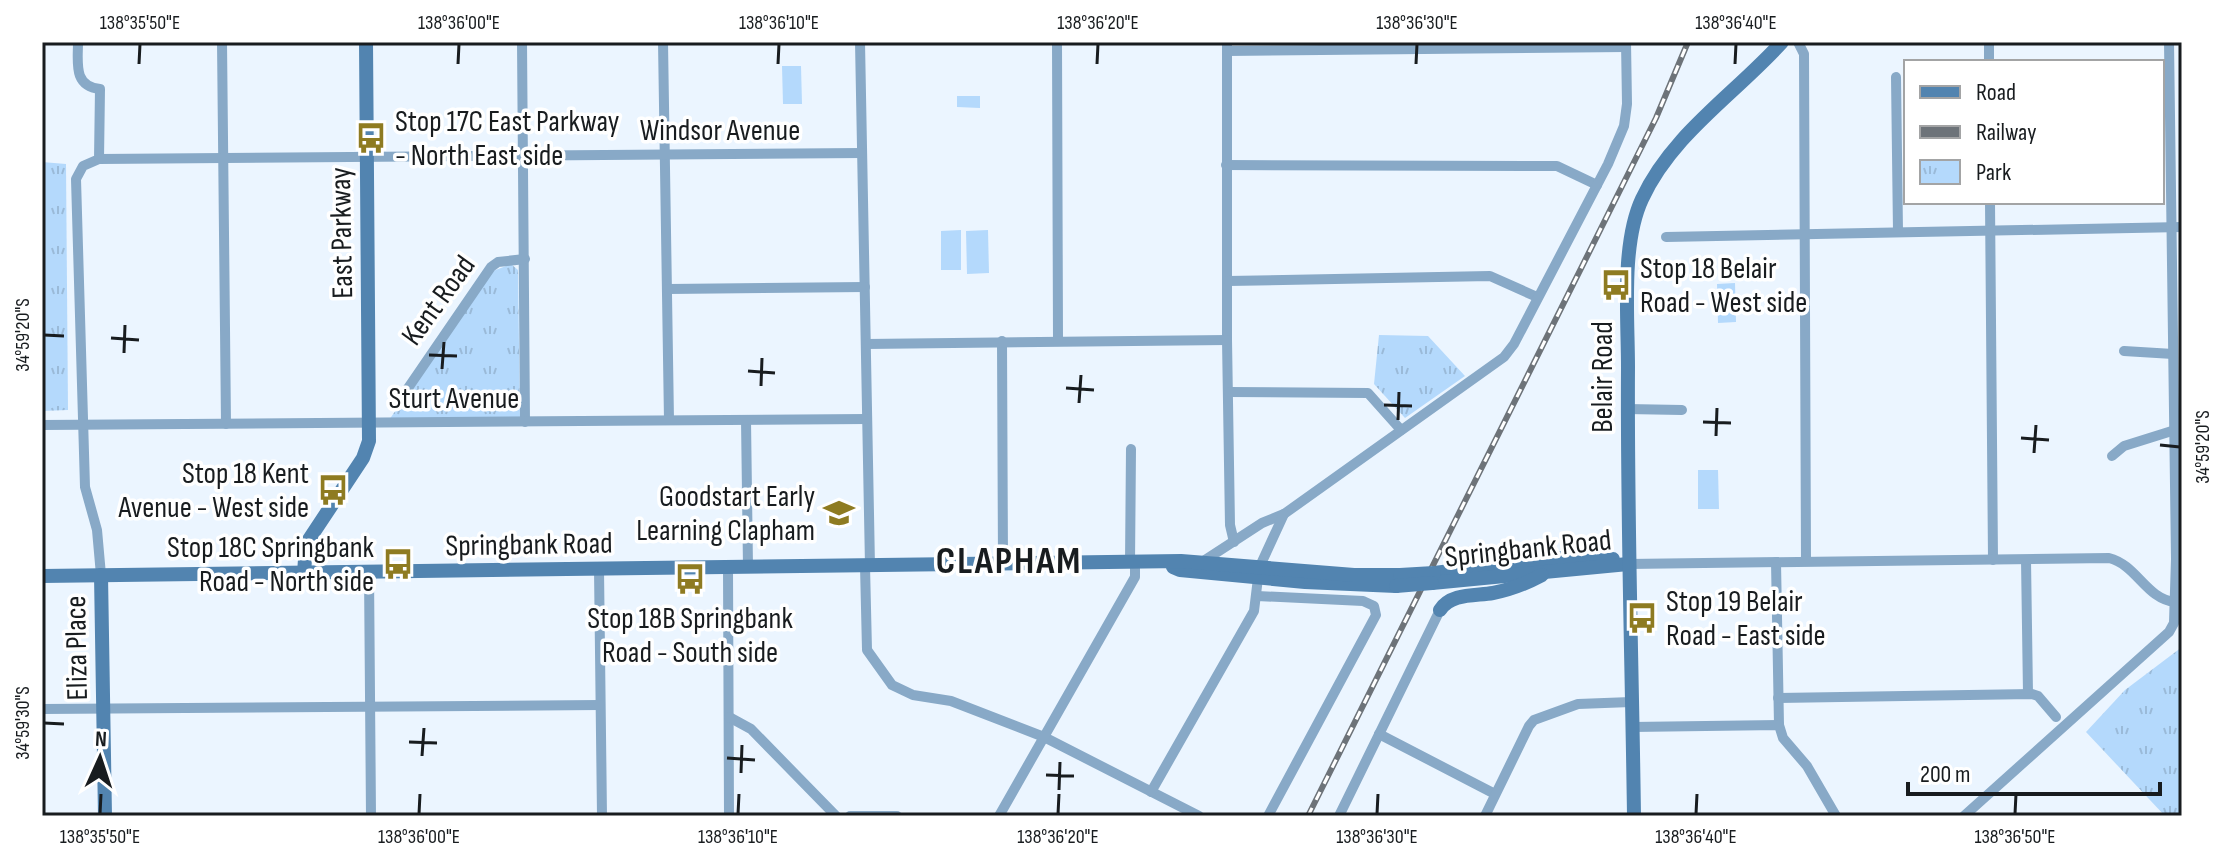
<svg xmlns="http://www.w3.org/2000/svg" width="2224" height="858" font-family="'Sofia Sans Condensed',sans-serif">
  <style>
    .grass { fill: #b4d9fc }
    .park { fill: url(#park-tufts) }
    .lines { fill: none; stroke-linecap: round; stroke-linejoin: round }
    .street { stroke: #88a9c7; stroke-width: 10 }
    .secondary { stroke: #5284b0; stroke-width: 14 }
    .rail-casing { stroke: #6d7379; stroke-width: 6 }
    .rail { stroke: #fff; stroke-width: 3; stroke-dasharray: 9; stroke-linecap: butt }
    .secondary-bridge { stroke: #5284b0; stroke-width: 14 }
    .ticks { fill: none; stroke: #181c1f; stroke-width: 3 }
    .labels { text-anchor: middle; stroke-width: 7; stroke-linejoin: round; paint-order: stroke }
    .poi-label { font-size: 30px; fill: #181c1f; stroke: #fff; text-anchor: start }
    .street-label { font-size: 30px; fill: #181c1f; stroke: #fff }
    .district-label { font-size: 38px; font-weight: bold; letter-spacing: 2px; fill: #181c1f; stroke: #fff }
    .neatline { fill: none; stroke: #181c1f; stroke-width: 3 }
    .ticks-label { font-size: 20px; text-anchor: middle; fill: #181c1f }
  </style>
  <defs>
    <pattern id="park-tufts" width="24" height="20" patternUnits="userSpaceOnUse" patternTransform="scale(2)"><rect width="24" height="20" fill="#b4d9fc"/><path d="M3 7l-1-3M5 7V3M7 7l1-3M15 17l-1-3M17 17v-4M19 17l1-3" fill="none" stroke="#9abad8"/></pattern>
  </defs>
  <rect width="100%" height="100%" fill="#ebf5ff"/>
  <g class="grass">
    <path d="M782 66H801L802 104H783Z"/>
    <path d="M957 96H980V108L957 107Z"/>
    <path d="M961 230V270H941V231Z"/>
    <path d="M988 230 989 273 967 274 966 231Z"/>
    <path d="M1735 283 1736 322 1718 323 1717 284Z"/>
    <path d="M1698 470H1718L1719 509H1698Z"/>
  </g>
  <g class="park">
    <path d="M42 162 66 164 68 410 42 411Z"/>
    <path d="M511 264 518 270 520 420H389L493 271Z"/>
    <path d="M1379 335 1428 336 1465 376 1405 418 1374 384Z"/>
    <path d="M2182 647V816H2165L2086 732 2125 690Z"/>
  </g>
  <g class="lines">
    <g class="street">
      <path d="M78 42C78 63 73 86 100 89L99 159 83 166 76 179 85 487 97 530 101 575"/>
      <path d="M222 42 226 424"/>
      <path d="M522 42 525 422"/>
      <path d="M663 42 669 420"/>
      <path d="M860 42 870 566"/>
      <path d="M1057 42 1058 340"/>
      <path d="M1227 42V340L1230 525 1234 542"/>
      <path d="M1798 42 1804 54 1806 561"/>
      <path d="M1989 42V62"/>
      <path d="M1227 51 1626 47"/>
      <path d="M1896 77 1898 232"/>
      <path d="M99 159 862 153"/>
      <path d="M1226 165 1557 166 1597 185"/>
      <path d="M1990 202 1993 560"/>
      <path d="M1666 237 2182 227"/>
      <path d="M1228 281 1490 276 1537 297"/>
      <path d="M668 289 865 287"/>
      <path d="M1002 341 1003 564"/>
      <path d="M866 344 1227 340"/>
      <path d="M2124 351 2173 354"/>
      <path d="M406 391 491 267 498 262 525 259"/>
      <path d="M1229 392 1368 393 1401 430"/>
      <path d="M1627 409 1682 410"/>
      <path d="M746 420 748 567"/>
      <path d="M42 425 867 419"/>
      <path d="M2112 456 2124 446 2175 430"/>
      <path d="M2026 560 2028 694"/>
      <path d="M1202 562 1262 523 1284 514 1504 357 1514 344 1608 164 1624 126 1627 104 1626 42"/>
      <path d="M1776 562 1779 725"/>
      <path d="M1130 563 1131 449"/>
      <path d="M1628 564 2109 558C2137 565 2146 599 2175 602"/>
      <path d="M865 566 867 650 892 685 913 695 951 701 1044 737 1199 816"/>
      <path d="M1260 566 1284 514"/>
      <path d="M728 568 729 816"/>
      <path d="M599 569 602 816"/>
      <path d="M369 573 371 816"/>
      <path d="M1257 596 1363 601 1374 606 1376 615 1268 816"/>
      <path d="M1778 698 2032 694 2038 696 2056 717"/>
      <path d="M42 709 600 705"/>
      <path d="M729 717 751 729 836 816"/>
      <path d="M1632 727 1779 725 1783 738 1807 766 1836 816"/>
      <path d="M1379 734 1495 794"/>
      <path d="M1151 792 1254 611 1258 578"/>
      <path d="M850 816H897"/>
      <path d="M999 816 1135 577V563"/>
      <path d="M1339 816 1440 610"/>
      <path d="M1485 816 1529 726 1534 720 1578 704 1631 702"/>
      <path d="M1964 816 2169 632 2174 623 2176 559 2169 42"/>
    </g>
    <g class="secondary">
      <path d="M1173 567 1180 570 1305 582 1396 586"/>
      <path d="M1434 573 1560 558 1613 559"/>
      <path d="M304 574 306 544 363 458 369 441 366 42"/>
      <path d="M101 575 105 816"/>
      <path d="M42 576 1181 561 1354 575H1400"/>
      <path d="M1432 583 1628 564"/>
      <path d="M1440 610C1451 593 1475 596 1493 593 1510 590 1527 583 1542 575"/>
      <path d="M1634 816C1632 666 1627 517 1628 367 1628 317 1621 244 1642 199 1672 134 1735 94 1782 42"/>
    </g>
    <defs>
      <path id="rail" d="M1308 816 1656 118 1688 42"/>
    </defs>
    <use href="#rail" class="rail-casing"/>
    <use href="#rail" class="rail"/>
    <g class="secondary-bridge">
      <path d="M1400 575 1434 573"/>
      <path d="M1396 586 1432 583"/>
    </g>
  </g>
  <path class="ticks" d="M139 64 140 44M458 64 459 44M778 64 779 44M1097 64 1098 44M1416 64 1417 44M1735 64 1736 44M44 335 64 336M111 338 139 340M124 353 125 325M429 355 457 356M442 369 444 342M748 371 775 373M761 386 762 358M1066 388 1094 390M1079 403 1081 375M1384 405 1412 406M1398 420 1399 392M1703 422 1731 423M1716 436 1717 408M2021 438 2049 440M2160 445 2180 447M2034 453 2036 425M44 723 64 724M409 742 437 743M422 756 424 728M727 758 755 760M741 773 742 745M1046 775 1074 776M1059 790 1060 762M100 814 101 794M419 814 420 794M738 814 739 794M1058 814 1059 794M1377 814 1378 794M1696 814 1697 794M2015 814 2016 794"/>
  <defs>
    <symbol id="bus-bare" viewBox="-9 -9 18 18"><path d="M-5-6H5V4H4V6H2V4H-2V6H-4V4H-5ZM-3.5-4V0h7V-4ZM-3.5 1.2v1.5H-2V1.2ZM2 1.2v1.5H3.5V1.2Z" fill="#8e7b21" stroke="#fff" stroke-width="2.5" paint-order="stroke"/></symbol>
    <symbol id="school-bare" viewBox="-9 -9 18 18"><path d="M0-5L7-2L0 1L-7-2ZM-4 1L0 2.5L4 1V4Q0 6-4 4Z" fill="#8e7b21" stroke="#fff" stroke-width="2.5" paint-order="stroke"/></symbol>
  </defs>
  <g fill-rule="evenodd">
    <use href="#bus-bare" x="349" y="116" width="44" height="44"/>
    <use href="#bus-bare" x="1594" y="263" width="44" height="44"/>
    <use href="#bus-bare" x="311" y="468" width="44" height="44"/>
    <use href="#school-bare" x="817" y="491" width="44" height="44"/>
    <use href="#bus-bare" x="376" y="542" width="44" height="44"/>
    <use href="#bus-bare" x="668" y="557" width="44" height="44"/>
    <use href="#bus-bare" x="1620" y="596" width="44" height="44"/>
  </g>
  <g class="labels">
    <g class="poi-label">
      <text x="395" y="131">Stop 17C East Parkway<tspan x="395" dy="34">- North East side</tspan></text>
      <text x="1640" y="278">Stop 18 Belair<tspan x="1640" dy="34">Road - West side</tspan></text>
      <text x="309" y="483" text-anchor="end">Stop 18 Kent<tspan x="309" dy="34">Avenue - West side</tspan></text>
      <text x="815" y="506" text-anchor="end">Goodstart Early<tspan x="815" dy="34">Learning Clapham</tspan></text>
      <text x="374" y="557" text-anchor="end">Stop 18C Springbank<tspan x="374" dy="34">Road - North side</tspan></text>
      <text x="1666" y="611">Stop 19 Belair<tspan x="1666" dy="34">Road - East side</tspan></text>
      <text x="690" y="628" text-anchor="middle">Stop 18B Springbank<tspan x="690" dy="34">Road - South side</tspan></text>
    </g>
    <g class="street-label">
      <text x="720" y="140">Windsor Avenue</text>
      <text transform="translate(341 233) rotate(-91)" y="10">East Parkway</text>
      <text transform="translate(438 300) rotate(-54)" y="10">Kent Road</text>
      <text transform="translate(1602 377) rotate(-90)" y="10">Belair Road</text>
      <text x="454" y="408">Sturt Avenue</text>
      <text transform="translate(529 544) rotate(-1)" y="10">Springbank Road</text>
      <text transform="translate(1528 548) rotate(-6)" y="10">Springbank Road</text>
      <text transform="translate(76 648) rotate(-91)" y="10">Eliza Place</text>
    </g>
    <g class="district-label">
      <text x="1009" y="573">CLAPHAM</text>
    </g>
  </g>
  <rect width="2224" height="858" fill="none" stroke="#ffffff" stroke-width="88"/>
  <rect x="1904" y="60" width="260" height="144" fill="#ffffff" stroke="#a3a4a5" stroke-width="2"/>
  <rect x="1920" y="86" width="40" height="12" fill="#5284b0" stroke="#a3a4a5" stroke-width="2"/>
  <text x="1976" y="100" font-size="24" fill="#181c1f">Road</text>
  <rect x="1920" y="126" width="40" height="12" fill="#6d7379" stroke="#a3a4a5" stroke-width="2"/>
  <text x="1976" y="140" font-size="24" fill="#181c1f">Railway</text>
  <rect x="1920" y="160" width="40" height="24" fill="url(#park-tufts)" stroke="#a3a4a5" stroke-width="2"/>
  <text x="1976" y="180" font-size="24" fill="#181c1f">Park</text>
  <g transform="translate(100 758) rotate(3)" stroke="#ffffff" stroke-width="6" paint-order="stroke">
  <path d="M0-6L14 30L0 20L-14 30Z" fill="#181c1f"/>
  <text y="-12" font-size="22" font-weight="bold" text-anchor="middle" fill="#181c1f">N</text>
  </g>
  <path d="M1908 782v12h252v-12" fill="none" stroke="#181c1f" stroke-width="4"/>
  <text x="1920" y="782" font-size="24" fill="#181c1f" stroke="#ffffff" stroke-width="6" paint-order="stroke">200 m</text>
  <rect x="44" y="44" width="2136" height="770" class="neatline"/>
  <g class="ticks-label">
    <text x="140" y="29">138°35'50"E</text>
    <text x="459" y="29">138°36'00"E</text>
    <text x="779" y="29">138°36'10"E</text>
    <text x="1098" y="29">138°36'20"E</text>
    <text x="1417" y="29">138°36'30"E</text>
    <text x="1736" y="29">138°36'40"E</text>
    <text transform="translate(22 335) rotate(-90)" y="7">34°59'20"S</text>
    <text transform="translate(2202 447) rotate(-90)" y="7">34°59'20"S</text>
    <text transform="translate(22 723) rotate(-90)" y="7">34°59'30"S</text>
    <text x="100" y="843">138°35'50"E</text>
    <text x="419" y="843">138°36'00"E</text>
    <text x="738" y="843">138°36'10"E</text>
    <text x="1058" y="843">138°36'20"E</text>
    <text x="1377" y="843">138°36'30"E</text>
    <text x="1696" y="843">138°36'40"E</text>
    <text x="2015" y="843">138°36'50"E</text>
  </g>
</svg>
